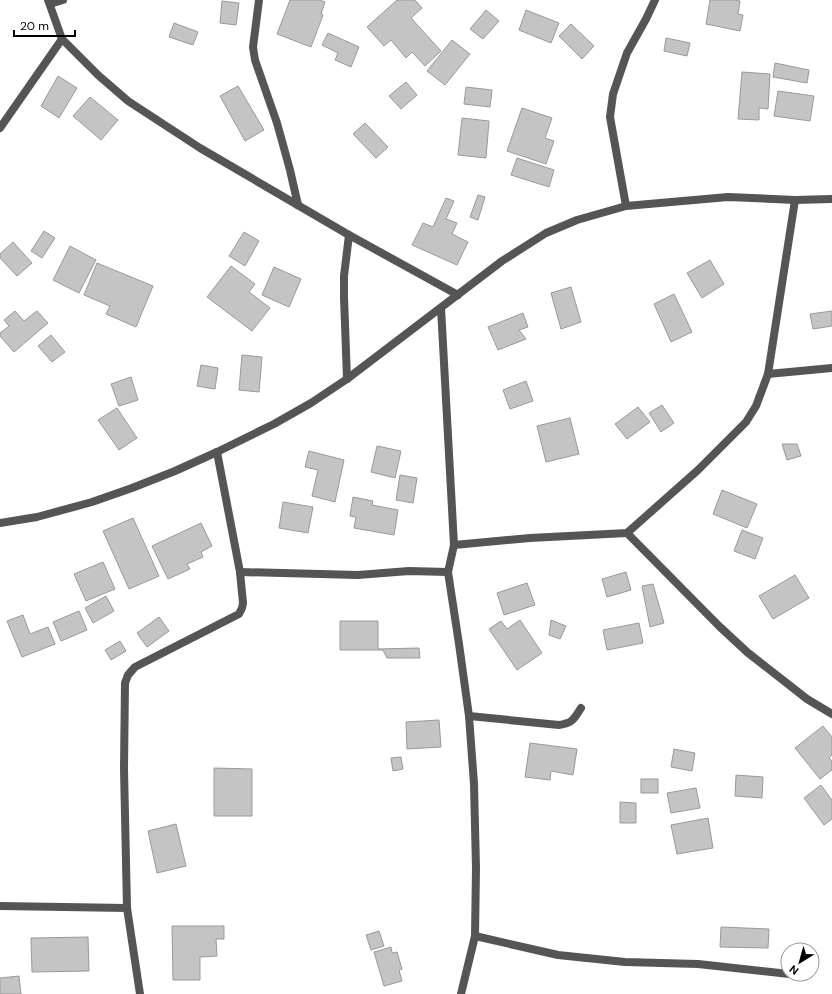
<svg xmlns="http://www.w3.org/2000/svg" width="832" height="994" font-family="'DM Sans',sans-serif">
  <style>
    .building { fill: #c4c4c4; stroke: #999 }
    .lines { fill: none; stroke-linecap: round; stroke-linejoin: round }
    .service { stroke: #555; stroke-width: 8 }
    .minor { stroke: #555; stroke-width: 8 }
    .tertiary { stroke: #555; stroke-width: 8 }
  </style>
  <rect width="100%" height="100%" fill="#fff"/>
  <g class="building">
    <path d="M290 0H320L325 2 321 14 323 15 311 47 277 34Z"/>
    <path d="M397 0H415L422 8 411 18 441 51 425 66 412 52 406 58 391 40 384 46 367 27Z"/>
    <path d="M710 0H735L740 1 738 14 743 15 740 31 706 24Z"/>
    <path d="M222 1 239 3 236 25 220 23Z"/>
    <path d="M486 10 499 21 483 39 470 29Z"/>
    <path d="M526 10 559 23 551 43 519 30Z"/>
    <path d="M174 23 198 32 193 45 169 37Z"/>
    <path d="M571 24 594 46 582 59 559 36Z"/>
    <path d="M328 33 359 47 351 67 335 60 338 53 322 45Z"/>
    <path d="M666 38 690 43 687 56 664 51Z"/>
    <path d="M452 40 470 54 445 85 427 71Z"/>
    <path d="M775 63 809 70 807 83 773 77Z"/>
    <path d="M742 72 770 74 768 109 759 108V120L738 119Z"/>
    <path d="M58 76 77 88 59 118 41 106Z"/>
    <path d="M406 82 417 95 401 109 389 96Z"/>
    <path d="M238 86 264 130 245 141 220 96Z"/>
    <path d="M466 87 492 90 490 107 464 104Z"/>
    <path d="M778 91 814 96 810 121 774 116Z"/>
    <path d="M90 97 118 120 101 140 73 116Z"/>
    <path d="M522 108 552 118 545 138 554 141 546 164 507 151Z"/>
    <path d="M462 118 489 121 486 158 458 155Z"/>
    <path d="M365 123 388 147 376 158 353 134Z"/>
    <path d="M517 158 554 170 549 187 511 175Z"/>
    <path d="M478 195 485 197 478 220 470 217Z"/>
    <path d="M446 198 454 201 446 219 457 223 452 234 468 242 457 265 412 245 423 223 433 227Z"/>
    <path d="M44 231 55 238 42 258 31 251Z"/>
    <path d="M244 232 259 241 245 266 229 256Z"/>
    <path d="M13 242 32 263 17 276 0 258V254Z"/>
    <path d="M70 246 96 260 79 293 53 280Z"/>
    <path d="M710 260 724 284 702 298 687 273Z"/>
    <path d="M97 263 153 286 136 327 106 314 110 306 84 295Z"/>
    <path d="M231 266 255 284 249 292 270 308 252 331 207 297Z"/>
    <path d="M274 267 301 279 289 307 262 295Z"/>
    <path d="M571 287 581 322 561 329 551 293Z"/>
    <path d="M674 294 692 332 671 342 654 304Z"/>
    <path d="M15 311 24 321 37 311 48 323 14 352 0 336V333L9 326 4 320Z"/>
    <path d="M832 311V326L813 329 810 314Z"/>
    <path d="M523 313 528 327 519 330 526 339 498 350 488 327Z"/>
    <path d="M51 335 65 352 52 362 38 346Z"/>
    <path d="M242 355 262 357 259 392 239 390Z"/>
    <path d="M201 365 218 368 215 389 197 386Z"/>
    <path d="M131 377 138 400 119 406 111 384Z"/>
    <path d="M526 381 533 401 510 409 503 390Z"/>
    <path d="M662 405 674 423 661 432 649 413Z"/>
    <path d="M638 407 650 422 627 439 615 424Z"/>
    <path d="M117 408 137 438 119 450 98 420Z"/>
    <path d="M570 418 579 454 546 462 537 426Z"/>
    <path d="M782 444H797L801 456 787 460Z"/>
    <path d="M377 446 401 451 395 478 371 472Z"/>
    <path d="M309 451 344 460 335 502 312 496 318 470 305 467Z"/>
    <path d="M400 475 417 478 413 503 396 500Z"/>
    <path d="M722 490 757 504 747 528 713 514Z"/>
    <path d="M353 497 373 501 372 505 398 510 394 535 354 528 356 517 350 516Z"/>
    <path d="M283 502 313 507 308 533 279 528Z"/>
    <path d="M133 518 159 576 129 589 103 531Z"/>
    <path d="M201 523 212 546 201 552 203 557 187 564 190 569 168 579 152 546Z"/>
    <path d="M742 530 763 538 755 559 734 551Z"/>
    <path d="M103 562 115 589 86 601 74 574Z"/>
    <path d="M626 572 631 590 607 597 602 579Z"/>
    <path d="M795 575 809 598 773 619 759 596Z"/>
    <path d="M527 583 535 605 504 615 497 593Z"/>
    <path d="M653 584 664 623 650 627 642 586Z"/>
    <path d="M106 596 114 611 93 623 85 608Z"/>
    <path d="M79 611 87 630 61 641 53 622Z"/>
    <path d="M23 615 30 634 48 627 55 644 22 657 7 621Z"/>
    <path d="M159 617 169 631 147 647 137 633Z"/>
    <path d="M520 620 542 653 517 670 489 629 501 621 507 629Z"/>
    <path d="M551 620 566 626 560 639 549 635Z"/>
    <path d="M340 621H378V649L419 648 420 658H387L383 650H340Z"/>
    <path d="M639 623 643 643 607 650 603 630Z"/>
    <path d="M120 641 126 651 111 660 105 650Z"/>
    <path d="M439 720 441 747 407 749 406 722Z"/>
    <path d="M823 726 832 737V755L829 758 832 761V770L820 779 795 748Z"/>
    <path d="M530 743 577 749 573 775 551 771 550 780 525 777Z"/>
    <path d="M674 749 695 753 692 771 671 767Z"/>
    <path d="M401 757 403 769 393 771 391 758Z"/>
    <path d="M214 768 252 769V816H214Z"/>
    <path d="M736 775 763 777 762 798 735 796Z"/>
    <rect x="641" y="779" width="17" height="14"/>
    <path d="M821 785 832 800V819L824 825 804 798Z"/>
    <path d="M696 788 700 808 671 813 667 793Z"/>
    <path d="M620 802 636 803V823H620Z"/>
    <path d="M708 818 713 848 677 854 671 825Z"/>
    <path d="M176 824 186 866 157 873 148 831Z"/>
    <path d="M172 926H224V939H216L217 956 200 957V980H173Z"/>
    <path d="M721 927 769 929 768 948 720 947Z"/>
    <path d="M379 931 384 946 371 950 366 935Z"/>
    <path d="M88 937 89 971 32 972 31 938Z"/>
    <path d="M391 947 392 953 397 952 402 969 399 970 402 981 384 986 374 952Z"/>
    <path d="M19 976 21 994H0V978Z"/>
  </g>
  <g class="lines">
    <path class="service" d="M475 936 558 955 625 962 698 964 798 975"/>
    <g class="minor">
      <path d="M48 0 62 39 98 75 128 101 200 148 349 235 458 295"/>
      <path d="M259 0 253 47 255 60 277 123 290 170 298 205"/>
      <path d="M50 4 63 0"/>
      <path d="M0 128 62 39"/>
      <path d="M795 200 768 374 832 368"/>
      <path d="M626 206 610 117 613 94 627 53 646 19 655 0"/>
      <path d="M441 308 454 545 448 572 459 644 469 716 474 784 476 868 475 936 461 994"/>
      <path d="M347 379 344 297V276L349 235"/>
      <path d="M627 533 719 626 747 652 807 699 832 714"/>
      <path d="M454 545 530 538 627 533 698 470 746 422 756 406 768 374"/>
      <path d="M240 572 358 575 409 571 448 572"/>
      <path d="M469 716 559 725C573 723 574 719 581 708"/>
      <path d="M0 906 127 908"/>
      <path d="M140 994 127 908 124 769 125 683 128 675 135 667 239 614 242 608 243 603 240 572 217 452"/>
    </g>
    <path class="tertiary" d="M0 523 37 517 92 502 132 488 175 471 217 452 274 424 311 403 347 379 502 261 546 233 577 220 626 206 728 197 795 200 832 199"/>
  </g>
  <g transform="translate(800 962) rotate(217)"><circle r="19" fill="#ffffff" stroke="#999999"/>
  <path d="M0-3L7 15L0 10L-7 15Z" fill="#000000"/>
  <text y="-6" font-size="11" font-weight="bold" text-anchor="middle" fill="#000000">N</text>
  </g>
  <path d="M14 30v6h61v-6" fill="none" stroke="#000000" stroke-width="2"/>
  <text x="20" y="30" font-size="12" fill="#000000" stroke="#ffffff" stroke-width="3" paint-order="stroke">20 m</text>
</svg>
